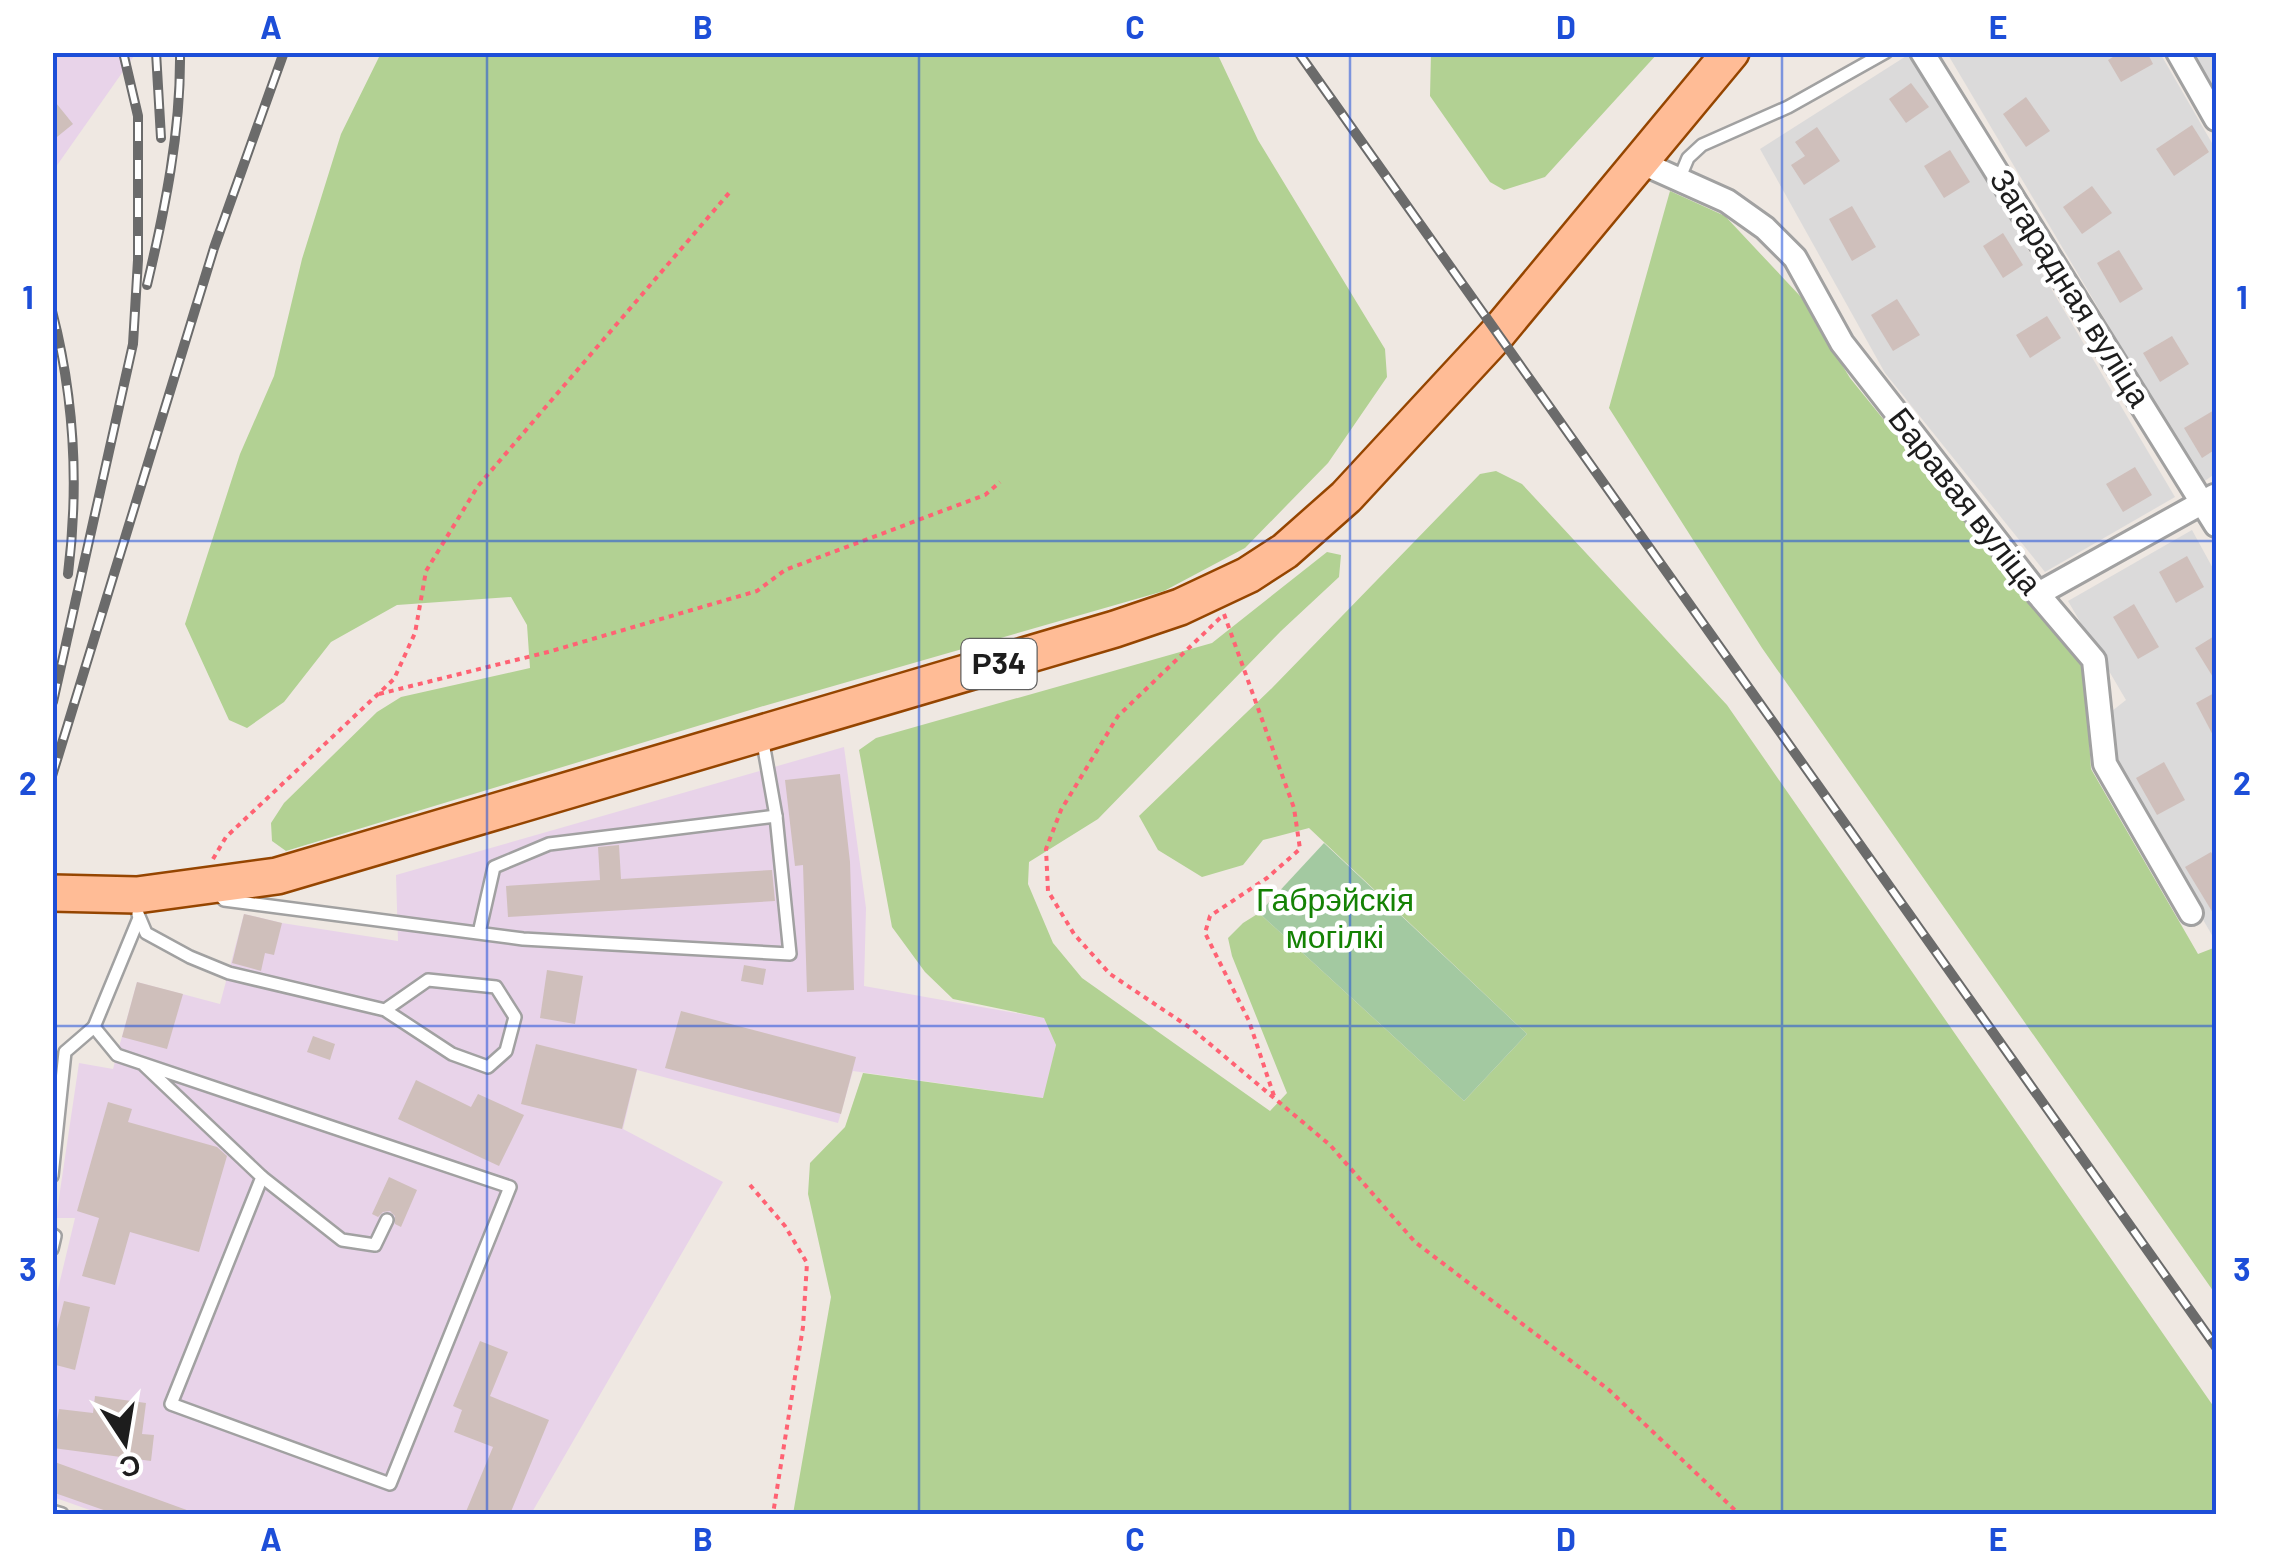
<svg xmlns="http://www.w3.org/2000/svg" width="2269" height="1567" font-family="Barlow,sans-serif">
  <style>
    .residential { fill: #dbdada }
    .industrial { fill: #e8d3e9 }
    .forest { fill: #b2d193 }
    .cemetery { fill: #a3c9a1 }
    .building { fill: #cfbfbb }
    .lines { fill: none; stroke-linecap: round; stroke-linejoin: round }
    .lane-casing { stroke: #a1a1a1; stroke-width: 16 }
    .street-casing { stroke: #a1a1a1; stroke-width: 28 }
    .primary-casing { stroke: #954500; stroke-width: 40 }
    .path { stroke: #ff6273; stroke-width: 4; stroke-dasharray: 5 5; stroke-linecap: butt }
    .lane { stroke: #fff; stroke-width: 11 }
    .street { stroke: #fff; stroke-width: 22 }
    .primary { stroke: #ffbc96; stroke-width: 35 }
    .rail-casing { stroke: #6b6b6b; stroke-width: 10 }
    .rail { stroke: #fff; stroke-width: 6; stroke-dasharray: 19; stroke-linecap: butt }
    .grid { fill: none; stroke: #1d4ed8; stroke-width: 2.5; stroke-opacity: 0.55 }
    .labels { text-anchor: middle; stroke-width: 9; stroke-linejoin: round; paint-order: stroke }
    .shield { fill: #fff; stroke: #616161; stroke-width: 2.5 }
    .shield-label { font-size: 30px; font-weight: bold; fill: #1d1d1d }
    .street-label { font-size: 32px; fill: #1d1d1d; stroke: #fff }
    .park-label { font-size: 32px; fill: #148204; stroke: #fff }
    .neatline { fill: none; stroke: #1d4ed8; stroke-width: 4 }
    .grid-label { font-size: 32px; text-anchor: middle; font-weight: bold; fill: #1d4ed8 }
  </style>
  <rect width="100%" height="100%" fill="#efe8e2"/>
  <g class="residential">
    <path d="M1911 53 2175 497 2045 572 1885 373 1760 149Z"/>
    <path d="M1947 53H2160L2216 150V473L2202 483Z"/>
    <path d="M2193 53H2216V94Z"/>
    <path d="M2192 530 2216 574V942L2111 761 2107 715 2126 700 2068 601Z"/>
  </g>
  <g class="industrial">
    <path d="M53 53H136L53 171Z"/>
    <path d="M844 747 866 908 864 986 1044 1018 1056 1045 1044 1098 853 1071 838 1123 637 1070 623 1129 723 1182 531 1514H101L53 1497V1310L75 1218H56L79 1063 113 1069 137 982 220 1004 244 914 282 923 398 941 396 875Z"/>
  </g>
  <g class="forest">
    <path d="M381 53H1217L1258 140 1385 349 1387 377 1328 463 1245 548 1164 591 760 707 286 851 272 841 271 823 284 803 377 712 401 697 530 668 527 625 511 597 397 605 331 642 284 702 247 728 229 720 185 624 240 454 274 376 302 259 341 134Z"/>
    <path d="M1431 53V52L1658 53 1545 177 1504 190 1490 182 1430 96Z"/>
    <path d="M1670 191 1725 216 1801 297 1850 378 2084 667 2091 769 2198 954 2216 947V1295L1762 648 1609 408Z"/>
    <path d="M1496 471 1522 484 1727 705 2216 1410V1514H793L831 1297 808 1194 810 1163 845 1127 863 1073 1043 1098 1056 1045 1044 1018 953 999 925 972 892 927 859 750 876 738 1212 643 1327 552 1341 555 1339 577 1281 631 1098 819 1029 862 1028 884 1053 943 1082 978 1270 1111 1287 1093 1232 956 1228 938 1243 923 1259 913 1464 1101 1527 1034 1309 828 1263 840 1243 865 1202 877 1158 850 1139 816 1273 687 1480 474Z"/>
  </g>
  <path class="cemetery" d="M1324 843 1527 1034 1464 1101 1259 913Z"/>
  <g class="building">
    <path d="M2121 52H2147L2153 64 2121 82 2108 60Z"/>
    <path d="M1911 83 1929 107 1906 123 1889 99Z"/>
    <path d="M2026 97 2050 131 2026 147 2003 114Z"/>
    <path d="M52 98 73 124 52 141Z"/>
    <path d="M2192 125 2209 152 2174 176 2156 149Z"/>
    <path d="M1817 127 1840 161 1804 185 1791 165 1805 156 1795 142Z"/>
    <path d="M1950 150 1970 182 1944 198 1924 166Z"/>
    <path d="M2092 186 2112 213 2082 234 2063 207Z"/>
    <path d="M1852 206 1876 247 1852 261 1829 219Z"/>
    <path d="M2003 233 2023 265 2003 278 1983 246Z"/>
    <path d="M2119 250 2143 289 2120 303 2097 263Z"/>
    <path d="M1897 299 1920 335 1893 351 1871 315Z"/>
    <path d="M2047 316 2061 338 2030 358 2016 335Z"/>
    <path d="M2172 336 2189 364 2160 382 2143 353Z"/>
    <path d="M2216 409V449L2202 458 2184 428Z"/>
    <path d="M2135 467 2152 495 2123 512 2106 484Z"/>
    <path d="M2187 556 2204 587 2176 603 2159 572Z"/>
    <path d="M2134 604 2159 647 2138 659 2113 617Z"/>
    <path d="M2216 635V682L2195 648Z"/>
    <path d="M2216 692V741L2196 703Z"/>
    <path d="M2164 762 2185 800 2157 815 2136 778Z"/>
    <path d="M840 774 850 862 854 990 807 992 803 865 795 866 785 780Z"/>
    <path d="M619 845 621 879 772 870 775 901 508 917 506 886 600 880 598 847Z"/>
    <path d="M2211 852 2216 861V918L2185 867Z"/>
    <path d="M244 914 282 923 274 955 265 953 261 971 232 963Z"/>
    <path d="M744 965 766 969 763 985 741 981Z"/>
    <path d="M547 970 583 976 575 1024 540 1018Z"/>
    <path d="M137 982 183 994 167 1049 122 1037Z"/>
    <path d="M681 1011 856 1057 841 1114 665 1068Z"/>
    <path d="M313 1036 335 1044 330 1060 307 1052Z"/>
    <path d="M536 1044 637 1069 622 1129 521 1104Z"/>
    <path d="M416 1080 471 1107 478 1094 524 1115 499 1166 398 1119Z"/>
    <path d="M108 1102 132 1109 128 1122 217 1147 227 1156 199 1252 130 1232 115 1285 82 1276 99 1218 77 1211Z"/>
    <path d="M389 1177 417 1190 401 1227 395 1224V1216L390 1211 383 1212 378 1217 372 1214Z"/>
    <path d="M64 1301 90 1307 75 1370 52 1364V1349Z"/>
    <path d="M480 1341 508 1352 490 1396 549 1420 510 1514H465L493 1447 454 1432 462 1410 453 1406Z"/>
    <path d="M95 1396 146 1403 142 1434 154 1435 151 1461 53 1448 59 1409 93 1413Z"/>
    <path d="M52 1461 195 1513V1514H115L52 1492Z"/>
  </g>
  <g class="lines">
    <defs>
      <g id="lane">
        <path d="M1680 177 1688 158 1702 145 1788 107 1886 52"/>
        <path d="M762 737 776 816"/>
        <path d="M219 894 224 900 523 939 790 954 776 816 549 844 494 867 479 933"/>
        <path d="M138 914 146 933 190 957 229 973 385 1010 452 1054 488 1067 506 1051 515 1017 496 987 428 980 385 1010"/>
        <path d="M139 918 94 1027 117 1055 510 1187 390 1484 171 1404 262 1177 144 1065"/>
        <path d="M52 1176 65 1052 94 1027"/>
        <path d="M262 1177 342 1240 375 1245 387 1220"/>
        <path d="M52 1234 55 1236 52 1249"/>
        <path d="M52 1511 62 1514"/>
      </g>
      <g id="street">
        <path d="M1922 52 2216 525"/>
        <path d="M2178 52 2216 119"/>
        <path d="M1640 162 1727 201 1765 228 1795 258 1842 343 2038 594 2094 660 2105 764 2191 913"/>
        <path d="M2038 594 2214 496"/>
      </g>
      <path id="primary" d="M52 893 137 895 277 876 1115 629 1180 607 1248 575 1285 551 1346 497 1497 334 1731 52"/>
    </defs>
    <use href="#lane" class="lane-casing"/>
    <use href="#street" class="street-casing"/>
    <use href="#primary" class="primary-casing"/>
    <g class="path">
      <path d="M1224 614 1294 808 1300 849 1267 878 1210 916 1205 933 1249 1021 1274 1096"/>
      <path d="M1220 618 1118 716 1061 810 1046 849 1048 891 1074 934 1110 974 1192 1029 1330 1145 1415 1242 1609 1390 1739 1514"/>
      <path d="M379 694 548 652 757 591 785 570 985 495 1000 482"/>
      <path d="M213 859 226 837 394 679 415 633 426 571 478 486 729 193"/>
      <path d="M750 1185 785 1226 807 1263 803 1327 773 1514"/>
    </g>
    <use href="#lane" class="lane"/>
    <use href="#street" class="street"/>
    <use href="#primary" class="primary"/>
    <defs>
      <g id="rail">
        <path d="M156 52 161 138"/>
        <path d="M1298 52 2216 1347"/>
        <path d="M147 285C165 209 181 131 180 52"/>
        <path d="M52 311C74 396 79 486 68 574"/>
        <path d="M53 702 133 344 138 260V116L123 52"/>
        <path d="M52 776 214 248 284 52"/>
      </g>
    </defs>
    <use href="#rail" class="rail-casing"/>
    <use href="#rail" class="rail"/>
  </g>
  <path class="grid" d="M487 52V1514M919 52V1514M1350 52V1514M1782 52V1514M52 541H2216M52 1026H2216"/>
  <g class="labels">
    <rect class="shield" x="961.5" y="639" width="75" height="50" rx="8"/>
    <g class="shield-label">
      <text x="999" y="674">Р34</text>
    </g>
    <g class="street-label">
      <text transform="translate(2070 288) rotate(58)" y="11">Загарадная вуліца</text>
      <text transform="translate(1965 501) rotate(52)" y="11">Баравая вуліца</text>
    </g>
    <g class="park-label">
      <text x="1335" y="911">Габрэйскія<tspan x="1335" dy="37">могілкі</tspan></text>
    </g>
  </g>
  <rect width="2269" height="1567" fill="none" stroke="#ffffff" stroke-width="110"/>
  <g transform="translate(125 1442) rotate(168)" stroke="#ffffff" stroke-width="8" paint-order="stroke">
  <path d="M0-8L18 38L0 25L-18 38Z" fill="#1d1d1d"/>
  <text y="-15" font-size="28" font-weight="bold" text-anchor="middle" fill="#1d1d1d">С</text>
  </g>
  <rect x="55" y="55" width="2159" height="1457" class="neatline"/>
  <g class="grid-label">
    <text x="271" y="39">A</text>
    <text x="703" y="39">B</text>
    <text x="1135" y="39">C</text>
    <text x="1566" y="39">D</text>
    <text x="1998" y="39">E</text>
    <text x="28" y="309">1</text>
    <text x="2242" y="309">1</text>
    <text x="28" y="795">2</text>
    <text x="2242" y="795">2</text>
    <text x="28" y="1281">3</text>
    <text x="2242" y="1281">3</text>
    <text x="271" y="1551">A</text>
    <text x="703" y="1551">B</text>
    <text x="1135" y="1551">C</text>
    <text x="1566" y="1551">D</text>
    <text x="1998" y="1551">E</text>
  </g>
</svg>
